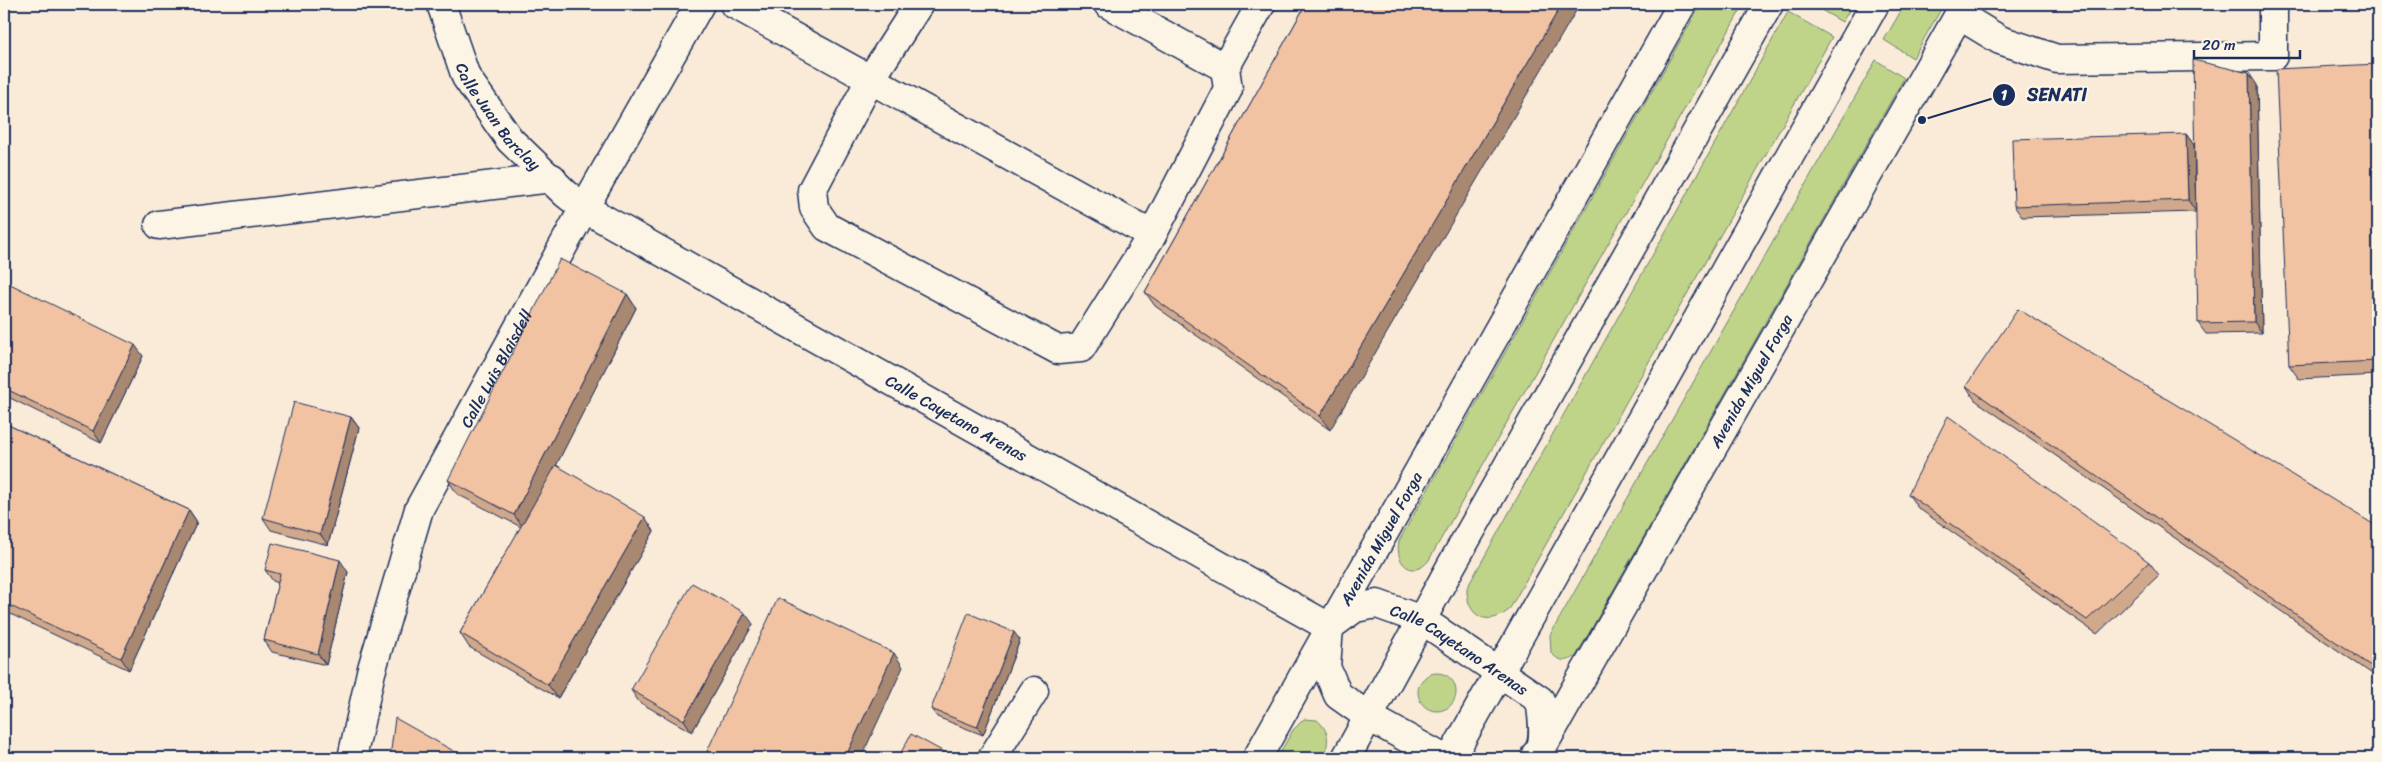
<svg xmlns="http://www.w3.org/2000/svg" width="2382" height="762" font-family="Sriracha,sans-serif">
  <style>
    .green { fill: #bfd489; stroke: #6d8274 }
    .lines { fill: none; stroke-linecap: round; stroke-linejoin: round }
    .minor-casing { stroke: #1b2f5e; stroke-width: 31 }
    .major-casing { stroke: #1b2f5e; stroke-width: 31 }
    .highway-casing { stroke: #1b2f5e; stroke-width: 31 }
    .minor { stroke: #fcf5e5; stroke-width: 28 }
    .major { stroke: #fcf5e5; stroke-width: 28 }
    .highway { stroke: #fcf5e5; stroke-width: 28 }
    .wall { fill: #d0a88b; stroke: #1b2f5e }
    .shaded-wall { fill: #a98871; stroke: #1b2f5e }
    .building { fill: #f2c3a2; stroke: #1b2f5e }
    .labels { text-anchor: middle; stroke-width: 4.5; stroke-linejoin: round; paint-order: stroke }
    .street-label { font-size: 16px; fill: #1b2f5e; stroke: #fcf5e5 }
    .leader { fill: none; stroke: #1b2f5e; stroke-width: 2 }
    .callout-dot { fill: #1b2f5e; stroke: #fcf5e5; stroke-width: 2 }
    .mark-label { font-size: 15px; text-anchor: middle; font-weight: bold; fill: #fff }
    .callout-label { font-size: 18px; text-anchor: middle; font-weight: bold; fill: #1b2f5e; stroke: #fcf5e5; stroke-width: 4.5; stroke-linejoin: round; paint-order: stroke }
  </style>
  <rect width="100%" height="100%" fill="#faebd8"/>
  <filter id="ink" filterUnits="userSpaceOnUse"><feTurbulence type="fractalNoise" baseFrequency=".02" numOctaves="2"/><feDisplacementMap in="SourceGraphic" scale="10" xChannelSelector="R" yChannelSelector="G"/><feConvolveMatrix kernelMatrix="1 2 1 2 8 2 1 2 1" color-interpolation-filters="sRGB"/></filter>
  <g filter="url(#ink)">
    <g class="green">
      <path d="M1701 4H1744L1429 560C1415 579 1394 566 1399 541Z"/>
      <path d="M1811 4H1853L1842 22Z"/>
      <path d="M1905 4H1944L1913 58 1884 40Z"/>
      <path d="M1788 12 1832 37 1509 610C1487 628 1466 616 1467 588Z"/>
      <path d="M1876 60 1904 78 1576 656C1566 663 1559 661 1551 653L1550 635Z"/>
      <circle cx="1437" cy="692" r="19"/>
      <path d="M1304 719 1317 720C1330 731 1330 744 1322 758H1277L1293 730Z"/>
    </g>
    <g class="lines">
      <defs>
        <g id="minor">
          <path id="s1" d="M441 4 466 77 510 140 566 194 584 208 1329 627"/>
          <path d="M734 4 1152 235"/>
          <path d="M919 4 870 80 812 190 814 208 827 227 1058 350 1081 348 1152 235 1228 89 1225 68 1261 4"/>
          <path d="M1108 4 1225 68"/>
          <path d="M1959 15 2000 40 2057 59 2273 56V4"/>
          <path d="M159 225 552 178"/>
          <path id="s2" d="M1329 627 1355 608 1377 604 1422 620 1540 700C1542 713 1547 744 1536 754"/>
          <path d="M1329 627 1326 667 1338 695 1369 717 1443 758"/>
          <path id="s3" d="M352 758 371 672 419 509 584 208 700 4"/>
          <path d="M992 758 1034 691"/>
        </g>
        <g id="major">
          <path id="s4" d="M1257 758 1682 4"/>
          <path id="s5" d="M1536 758 1965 4"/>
        </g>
        <g id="highway">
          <path d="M1346 758 1451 566 1769 4"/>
          <path d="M1451 758 1875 4"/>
        </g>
      </defs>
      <use href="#minor" class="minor-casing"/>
      <use href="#major" class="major-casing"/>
      <use href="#highway" class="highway-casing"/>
      <use href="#minor" class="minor"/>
      <use href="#major" class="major"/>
      <use href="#highway" class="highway"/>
    </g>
    <g class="wall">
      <path d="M1306 4 1330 430 1155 306 1145 292Z"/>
      <path d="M2378 64V375L2299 379 2289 365Z"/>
      <path d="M2257 85 2262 333 2206 334 2198 323Z"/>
      <path d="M2186 134 2194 145 2196 212 2022 217 2014 206Z"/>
      <path d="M4 281 143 356 101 443 4 395Z"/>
      <path d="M627 294 636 308 556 465 654 531 558 698 469 647 460 633 521 527 457 494 448 480Z"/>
      <path d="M1966 386 2378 527V678L1975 400Z"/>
      <path d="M351 417 359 428 328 545 271 530 263 518Z"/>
      <path d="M4 423 189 510 197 522 129 670 4 611Z"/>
      <path d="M1908 494 2149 562 2159 575 2097 634 1918 508Z"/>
      <path d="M265 570 348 572 326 665 272 652 264 640 278 583 273 581Z"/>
      <path d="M753 624 692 732 639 702 631 690Z"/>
      <path d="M1020 640 983 735 937 717 931 709Z"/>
    </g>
    <g class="shaded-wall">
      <path d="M1562 4H1580L1330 430 1320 416Z"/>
      <path d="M2249 73 2257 85 2262 333 2254 322Z"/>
      <path d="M2186 134 2194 145 2196 212 2188 200Z"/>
      <path d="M627 294 636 308 524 529 514 515Z"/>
      <path d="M135 345 143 356 101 443 93 431Z"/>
      <path d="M351 417 359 428 328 545 320 534Z"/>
      <path d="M189 510 197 522 129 670 121 658Z"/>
      <path d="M645 517 654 531 558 698 548 685Z"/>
      <path d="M340 560 348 572 326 665 318 654Z"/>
      <path d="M745 613 753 624 692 732 684 720Z"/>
      <path d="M1014 632 1020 640 983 735 977 727Z"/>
      <path d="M894 653 903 667 861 758H845Z"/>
    </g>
    <g class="building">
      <path d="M1306 4H1562L1320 416 1145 292Z"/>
      <path d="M2193 60 2249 73 2254 322 2198 323Z"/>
      <path d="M2378 64V361L2289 365 2276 69Z"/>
      <path d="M2186 134 2188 200 2014 206 2012 139Z"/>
      <path d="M560 259 627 294 514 515 448 480Z"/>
      <path d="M4 281 135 345 93 431 4 388Z"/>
      <path d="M2018 309 2378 527V671L1966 386Z"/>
      <path d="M294 402 351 417 320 534 263 518Z"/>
      <path d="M1948 416 2149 562 2087 620 1908 494Z"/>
      <path d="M4 423 189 510 121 658 4 603Z"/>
      <path d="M556 465 645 517 548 685 460 633Z"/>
      <path d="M272 543 340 560 318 654 264 640 280 574 265 570Z"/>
      <path d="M692 583 745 613 684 720 631 690Z"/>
      <path d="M778 598 894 653 845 758H704Z"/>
      <path d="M968 613 1014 632 977 727 931 709Z"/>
      <path d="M395 718 466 758H390Z"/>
      <path d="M911 734 955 758H898Z"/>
    </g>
  </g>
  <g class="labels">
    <g class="street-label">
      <text dy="6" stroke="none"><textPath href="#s1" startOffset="128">Calle Juan Barclay</textPath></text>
      <text dy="6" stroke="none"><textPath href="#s3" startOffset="418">Calle Luis Blaisdell</textPath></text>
      <text dy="6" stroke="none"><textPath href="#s5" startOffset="434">Avenida Miguel Forga</textPath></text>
      <text dy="6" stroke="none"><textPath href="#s1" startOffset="682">Calle Cayetano Arenas</textPath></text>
      <text dy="6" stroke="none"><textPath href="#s4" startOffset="252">Avenida Miguel Forga</textPath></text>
      <text dy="6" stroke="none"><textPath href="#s2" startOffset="149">Calle Cayetano Arenas</textPath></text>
    </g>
  </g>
  <path class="leader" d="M1922 120L2004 95"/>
  <g class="callout-dot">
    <circle cx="1922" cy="120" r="5"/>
    <circle cx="2004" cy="95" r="12"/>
  </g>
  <g class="mark-label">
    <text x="2004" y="100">1</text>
  </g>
  <g class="callout-label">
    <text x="2057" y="101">SENATI</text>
  </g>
  <rect width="2382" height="762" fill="none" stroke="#fcf5e5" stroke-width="20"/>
  <rect x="10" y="10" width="2362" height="742" fill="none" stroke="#1b2f5e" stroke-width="2" filter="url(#ink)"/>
  <path d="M2194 50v8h106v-8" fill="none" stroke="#1b2f5e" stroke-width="2.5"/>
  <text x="2202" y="50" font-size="15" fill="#1b2f5e" stroke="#fcf5e5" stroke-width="4" paint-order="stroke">20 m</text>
</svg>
